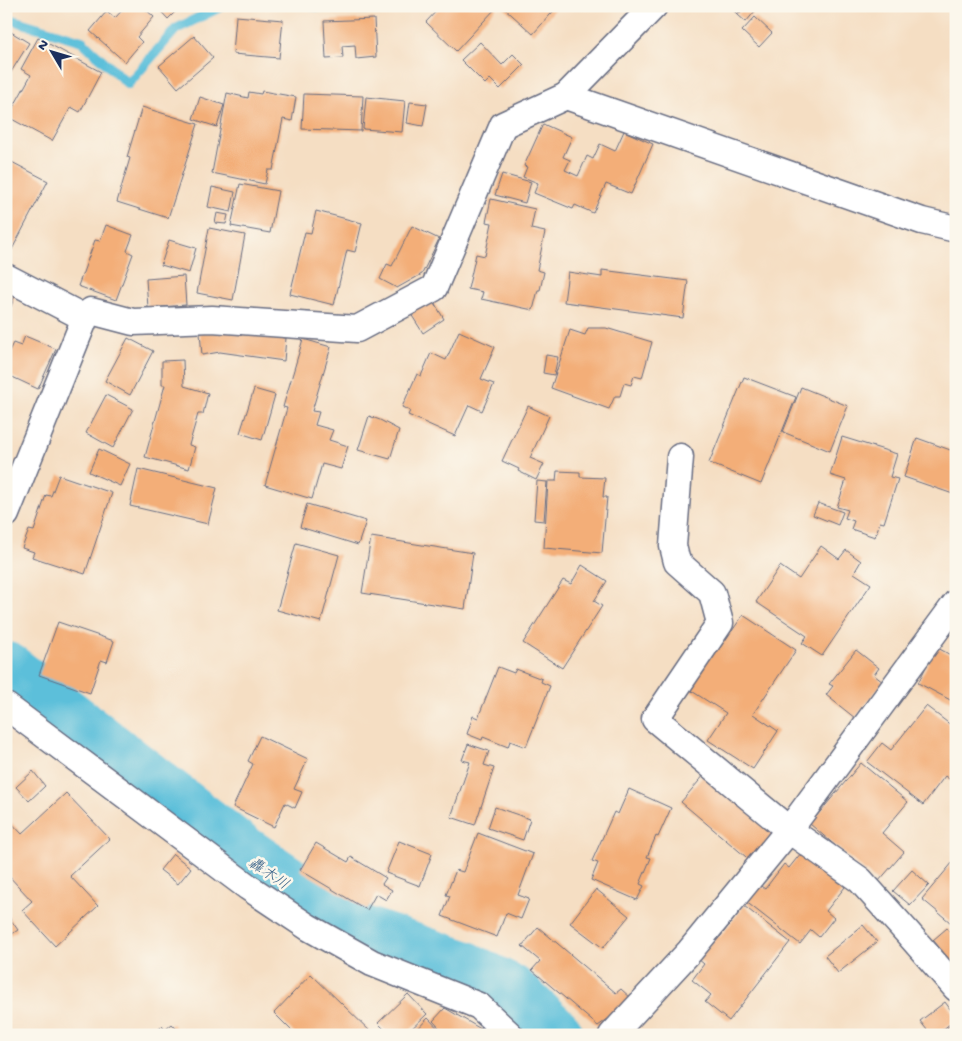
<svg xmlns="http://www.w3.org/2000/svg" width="962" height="1041" font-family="'Gochi Hand','Klee One',sans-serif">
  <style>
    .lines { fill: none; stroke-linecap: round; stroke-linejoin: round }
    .stream { stroke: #5cbfda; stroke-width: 10 }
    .river { stroke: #5cbfda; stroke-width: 60 }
    .building { fill: #f3ae78 }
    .minor-casing { stroke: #676c81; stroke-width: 29 }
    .minor { stroke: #fff; stroke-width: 26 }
    .labels { text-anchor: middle; stroke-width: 5; stroke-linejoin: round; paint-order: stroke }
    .water-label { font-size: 15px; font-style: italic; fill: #2e5a83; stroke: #fbf7ec }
  </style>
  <rect width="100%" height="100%" fill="#fbf7ec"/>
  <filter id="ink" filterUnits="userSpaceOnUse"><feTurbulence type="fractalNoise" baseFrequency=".02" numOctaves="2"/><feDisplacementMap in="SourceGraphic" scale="10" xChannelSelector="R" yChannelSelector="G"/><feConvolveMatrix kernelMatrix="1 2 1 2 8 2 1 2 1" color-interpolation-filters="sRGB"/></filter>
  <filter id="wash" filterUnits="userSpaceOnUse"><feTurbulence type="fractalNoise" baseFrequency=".0096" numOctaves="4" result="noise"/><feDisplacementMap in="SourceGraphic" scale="20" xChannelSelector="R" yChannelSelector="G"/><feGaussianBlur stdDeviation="1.12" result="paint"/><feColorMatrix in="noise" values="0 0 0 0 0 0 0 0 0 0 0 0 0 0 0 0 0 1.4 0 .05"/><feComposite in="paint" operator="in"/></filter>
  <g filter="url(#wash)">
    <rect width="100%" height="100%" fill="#f5dec3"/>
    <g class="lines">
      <g class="stream">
        <path d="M312 6 373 9"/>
        <path d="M6 18 82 41 128 84 176 29 222 6"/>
      </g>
      <path class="river" d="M6 672 235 850 360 935 463 970 508 993 553 1035"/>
    </g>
    <g id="blocks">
      <g class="building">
        <path d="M126 6H142L154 17 137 37 142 42 125 62 90 31 107 11 115 18Z"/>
        <path d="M156 6H181L168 19Z"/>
        <path d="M441 6H494L496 8 456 51 426 22Z"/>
        <path d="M502 6H558L533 34Z"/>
        <path d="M729 6H744L737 14Z"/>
        <path d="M745 6H772L766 13 759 6 746 22 738 15Z"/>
        <path d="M236 16 283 20 279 58 233 54Z"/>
        <path d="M755 17 772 33 759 47 742 31Z"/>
        <path d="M374 19 376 57 356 59 355 45 342 46 343 58 326 59 324 21Z"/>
        <path d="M6 29 29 43 6 80Z"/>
        <path d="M194 36 213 58 178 88 159 66Z"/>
        <path d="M38 38 101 72 80 112 71 107 52 141 8 117 31 75 21 69Z"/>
        <path d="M480 42 502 65 513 54 524 65 500 89 490 79 485 84 461 60Z"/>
        <path d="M262 91 296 97 292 121 283 119 273 170H268L265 184 212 173 227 93 248 98 249 92 261 94Z"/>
        <path d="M304 94 363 96 361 131 302 129Z"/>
        <path d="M200 97 224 105 217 127 193 119Z"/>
        <path d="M366 97 405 101 402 132 363 129Z"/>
        <path d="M410 102 427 104 423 126 407 123Z"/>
        <path d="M142 107 198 124 168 218 117 202 130 158 127 157Z"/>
        <path d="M543 124 572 137 563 157 570 160 565 170 578 176 587 156 593 159 600 144 615 151 624 131 653 144 631 194 606 184 593 213 575 205 573 209 534 193 538 183 523 177 527 167 524 166Z"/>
        <path d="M6 159 48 181 8 257 6 256Z"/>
        <path d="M502 174 531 182 525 203 495 195Z"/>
        <path d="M240 184 278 191 270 233 231 226Z"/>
        <path d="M212 187 235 192 231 212 208 207Z"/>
        <path d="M491 199 535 209 531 229 545 232 537 270 544 272 540 290H538L533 310 481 299 483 292 468 289 476 254 485 256 492 223 486 222Z"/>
        <path d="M316 211 362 223 355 252 347 250 334 305 290 294 305 232 311 233Z"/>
        <path d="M217 213 228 215 226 224 215 223Z"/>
        <path d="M106 225 133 235 127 251 133 254 116 300 78 286 95 240 100 241Z"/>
        <path d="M412 226 439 239 422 274 397 288 380 279 387 264 392 266Z"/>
        <path d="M209 228 245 235 233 300 197 293Z"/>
        <path d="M169 240 196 248 189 273 161 265Z"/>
        <path d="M602 270 688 281 683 318 564 302 568 272 602 277Z"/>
        <path d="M184 276 186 305 148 308 146 279Z"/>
        <path d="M6 289 16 292 8 315 6 314Z"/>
        <path d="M431 297 444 319 423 333 409 311Z"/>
        <path d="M588 328H606L652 342 642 378 634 376 631 385 624 383 620 396H615L609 409 551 388 570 330 585 335Z"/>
        <path d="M221 330 286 338 284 361 220 352 202 355 200 333Z"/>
        <path d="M459 331 495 347 481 379 494 384 482 411 469 405 455 436 408 415 410 411 402 407 417 374 421 376 431 353 446 360Z"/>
        <path d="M25 336 56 349 38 389 6 374V357L13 343 21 346Z"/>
        <path d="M128 338 153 351 130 395 105 381Z"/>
        <path d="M303 339 331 347 312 411 319 412 315 425 333 430 329 440 348 446 341 469 322 464 312 499 265 485 287 408 283 407Z"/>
        <path d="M546 355 558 357 554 375 543 373Z"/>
        <path d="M183 360 184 386 208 393 203 414H198L189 445 195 447 189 469 145 457 165 385H162V361Z"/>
        <path d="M744 377 796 397 761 484 709 463Z"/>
        <path d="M801 387 848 406 830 451 783 432Z"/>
        <path d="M254 389 275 395 262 440 240 433Z"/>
        <path d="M106 395 133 409 113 448 86 433Z"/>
        <path d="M528 406 549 416 530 458 544 464 536 480 518 471 519 469 502 461Z"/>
        <path d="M369 416 380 420 399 430 390 459 358 450Z"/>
        <path d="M842 437 897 454 890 477 898 479 884 523 880 522 875 537 851 529 854 521 845 518 848 510 837 507 846 480 830 475Z"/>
        <path d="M917 438 956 452V485L953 494 904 477Z"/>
        <path d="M99 449 130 464 120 486 89 472Z"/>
        <path d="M138 469 217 488 208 524 130 506Z"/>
        <path d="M557 471 580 472V477L605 478 603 497H607L602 553 544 548 548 481H556Z"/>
        <path d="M59 475 112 493 85 574 32 557 34 552 22 548 29 530 34 531 46 495 51 496Z"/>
        <path d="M537 481 547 482 544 521 534 520Z"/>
        <path d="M818 503 843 512 838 525 813 515Z"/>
        <path d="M307 504 366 521 358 545 300 527Z"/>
        <path d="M371 537 473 553 465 609 362 593Z"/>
        <path d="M296 543 339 555 321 622 277 610Z"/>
        <path d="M821 546 839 559 846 550 861 561 854 573 871 584 822 656 802 643 807 636 756 602 780 566 799 579Z"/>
        <path d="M582 565 607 581 594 601 602 606 562 668 523 643 563 580 571 584Z"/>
        <path d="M743 615 796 650 753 714 778 731 753 769 708 740 726 713 687 688 727 628 732 631Z"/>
        <path d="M58 622 114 641 107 662 101 660 90 693 39 675Z"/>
        <path d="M936 647 956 658V703L918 683Z"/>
        <path d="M856 650 879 668 874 675 883 682 855 718 826 695 833 686 829 684Z"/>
        <path d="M498 667 514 673 516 669 542 679 541 682 550 686 526 747 510 741 508 747 483 737 482 740 467 734 473 716 478 718Z"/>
        <path d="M926 706 956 729V784L945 776 923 805 867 762 882 743 891 750Z"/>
        <path d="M260 736 308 759 294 789 302 792 295 808 285 803 274 827 233 807 253 764 248 761Z"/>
        <path d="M468 744 489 751 484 765 494 768 475 825 451 817 470 762 462 760Z"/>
        <path d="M861 763 908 802 882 833 904 852 878 882 810 824Z"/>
        <path d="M33 771 45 786 29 801 16 787Z"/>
        <path d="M705 774 775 834 752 862 681 802Z"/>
        <path d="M629 789 671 808 658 837 656 836 647 857 651 858 640 884 644 886 637 900 591 880 598 863 592 861 614 812 618 814Z"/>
        <path d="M66 793 110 839 70 876 98 906 55 946 22 910 32 901 7 874 6 875V817L22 834Z"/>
        <path d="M495 807 530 819 523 840 488 828Z"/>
        <path d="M478 833 533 854 518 895 529 899 521 919 506 913 497 937 442 916 450 896 446 895 456 870 463 872Z"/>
        <path d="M399 841 432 854 420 886 386 873Z"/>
        <path d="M316 843 348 862 351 857 386 878 382 884 392 890 386 900 376 894 367 910 300 870Z"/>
        <path d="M801 853 845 887 826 911 834 918 819 937 811 930 800 944 745 901 758 884 765 889 784 864 789 868Z"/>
        <path d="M173 854 191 868 178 884 160 870Z"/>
        <path d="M953 862 956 864V927L922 899Z"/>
        <path d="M912 870 929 885 910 905 893 891Z"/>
        <path d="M596 889 629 916 603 948 570 923Z"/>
        <path d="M744 906 790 942 729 1021 705 1002 711 995 692 980 704 964 698 959 717 935 720 937Z"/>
        <path d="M6 913 18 930 6 938Z"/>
        <path d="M863 925 877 942 838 973 825 956Z"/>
        <path d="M538 927 616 993 621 989 632 999 626 1006 598 1026 532 970 540 961 522 946Z"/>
        <path d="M947 928 956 939 955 966 933 940Z"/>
        <path d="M311 974 374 1035H296L274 1013Z"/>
        <path d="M408 994 427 1014 405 1035H390L378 1023Z"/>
        <path d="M945 1002 956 1017V1019L936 1035H931L920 1021Z"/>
        <path d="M445 1008 491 1035H446L433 1021Z"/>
        <path d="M428 1018 444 1035H412Z"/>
        <path d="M956 1021V1035H938Z"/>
        <path d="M172 1024 182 1035H153L162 1026 165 1030Z"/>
      </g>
    </g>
  </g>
  <g filter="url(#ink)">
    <use href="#blocks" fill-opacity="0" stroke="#676c81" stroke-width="1"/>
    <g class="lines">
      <defs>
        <g id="minor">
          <path d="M566 96 922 221 956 229"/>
          <path d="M6 277 85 318"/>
          <path d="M680 457 673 546 677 562 712 593 720 623 655 719 789 830 860 880 906 931 956 988"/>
          <path d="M6 514 85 318 91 311 133 322 212 319 357 329 434 288 503 125 566 96 654 6"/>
          <path d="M6 706 248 887 308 927 372 963 479 1006 510 1035"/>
          <path d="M612 1035 690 951 789 830 956 603"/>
        </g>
      </defs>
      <use href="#minor" class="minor-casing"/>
      <use href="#minor" class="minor"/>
    </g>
  </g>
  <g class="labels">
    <g class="water-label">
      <text transform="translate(269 873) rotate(34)" y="5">轟木川</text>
    </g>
  </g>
  <rect width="962" height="1041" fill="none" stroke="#fbf7ec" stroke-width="25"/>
  <g transform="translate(52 52) rotate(308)" stroke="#fbf7ec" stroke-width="4" paint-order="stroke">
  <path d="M0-4L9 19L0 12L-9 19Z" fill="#1b2f5e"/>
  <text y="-8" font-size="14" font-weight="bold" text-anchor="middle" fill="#1b2f5e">N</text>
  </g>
</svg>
